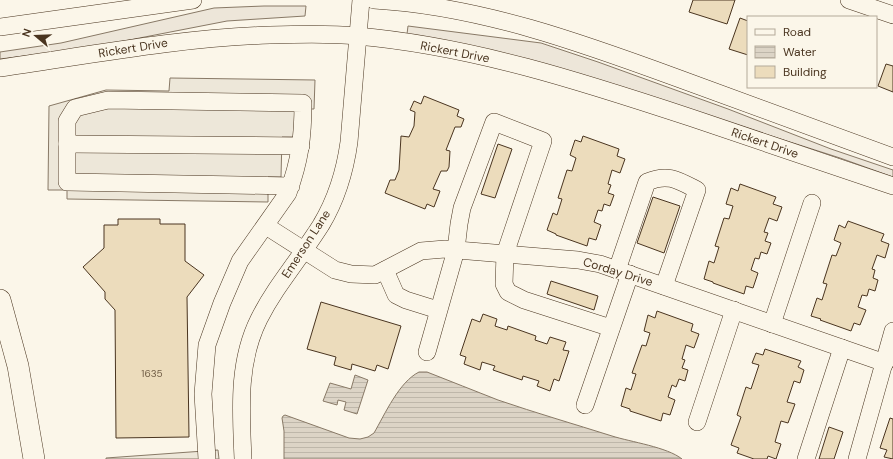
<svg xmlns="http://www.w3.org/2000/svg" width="893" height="459" font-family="'DM Sans',sans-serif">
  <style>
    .grass { fill: #ede6d9; stroke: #887966 }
    .parking { fill: #ede7d9; stroke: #887966 }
    .water { fill: url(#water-rules); stroke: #887966 }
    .building { fill: #ecdcbc; stroke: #4a3520 }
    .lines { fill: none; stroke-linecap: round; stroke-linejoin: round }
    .minor-casing { stroke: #4a3520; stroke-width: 18 }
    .major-casing { stroke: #4a3520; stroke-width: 22 }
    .minor { stroke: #fbf6e9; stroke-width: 17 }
    .major { stroke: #fbf6e9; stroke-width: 21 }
    .labels { text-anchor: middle; stroke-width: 3; stroke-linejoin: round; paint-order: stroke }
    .number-label { font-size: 10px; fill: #725f47 }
    .street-label { font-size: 12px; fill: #4a3520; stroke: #fbf6e9 }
  </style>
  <defs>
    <pattern id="water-rules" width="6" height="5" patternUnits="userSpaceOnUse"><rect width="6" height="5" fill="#dcd4c6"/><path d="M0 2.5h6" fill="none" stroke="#beb7aa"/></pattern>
  </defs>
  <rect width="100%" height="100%" fill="#fbf6e9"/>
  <g class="grass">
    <path d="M264 6H306L305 16 227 21 119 42 64 51 0 59V52L61 43 214 8Z"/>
    <path d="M408 26 541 43 598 62 728 109 831 149 893 170V177L840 158 584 76 407 34Z"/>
  </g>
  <g class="parking">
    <path d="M170 78 315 80 314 109H296V137H282L281 177H268V202L67 199V190H48L49 106 106 90 169 91Z"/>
    <path d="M218 450 219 459H106V458Z"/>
  </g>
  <g class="water">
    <path d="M419 372H427C451 381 474 391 498 400 536 413 574 424 612 436 631 442 667 447 682 459H284V431L282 418 283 416 285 415 349 438 360 439 368 437 374 433C385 414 399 382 419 372Z"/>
    <path d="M355 375 368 380 357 414 344 410 346 402 338 400 337 405 323 401 330 383 351 389Z"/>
  </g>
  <g class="building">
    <path d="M693 0H735L727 24 689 12Z"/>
    <path d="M740 18 748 21V55L729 49Z"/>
    <path d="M886 64 893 66V92L878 86Z"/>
    <path d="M424 96 459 110 457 116 464 119 461 127H455L446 150 450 151 449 167 447 171H441L433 189 440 191 434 207 427 204 425 209 385 193 390 180H395L399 170 401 136 409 137 414 126 415 112 410 110 414 101 421 104Z"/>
    <path d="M583 136 619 149 617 156 625 159 620 173 612 170 608 184 611 185 608 193 614 195 610 206 604 204 602 211 598 210 594 222 601 225 596 240 589 238 587 246 556 235V234L547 230 553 213 557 215 562 199 558 198 567 170 572 171 576 158 570 155 575 140 581 142Z"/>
    <path d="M498 144 512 149 495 198 481 194Z"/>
    <path d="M740 184 776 197 773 204 782 207 777 221 769 218 764 232 768 233 765 241 771 243 767 254 761 252 759 259 755 258 751 270 758 273 753 288 746 286 744 294 713 283V282L704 279 709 261 714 263 719 247 715 246 724 218 729 219 733 206 726 204 731 188 738 191Z"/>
    <path d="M653 197 680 206 664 253 637 243Z"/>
    <path d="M118 219H160V224H185V261L204 275 187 297 189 437 116 438 115 310 105 299V292L83 267 104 248V225H118Z"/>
    <path d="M848 221 884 234 881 241 889 244 885 258 877 255 872 269 875 270 873 278 878 280 875 291 869 289 867 296 862 295 858 307 866 310 860 325 854 323 851 331 820 320 821 319 811 316 817 298 822 300 827 284 823 283 832 255 836 256 841 243 834 240 839 225 845 228Z"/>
    <path d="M551 281 598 296 594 310 547 294Z"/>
    <path d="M321 302 401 326 388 369 377 365 375 371 352 364 351 370 334 365 336 357 307 349Z"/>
    <path d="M657 311 693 324 691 331 699 334 694 348 686 345 682 359 685 360 682 368 688 370 685 381 679 379 676 387 672 385 668 397 675 400 670 415 663 413 661 421 630 411V409L621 406 626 388 631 390 636 374 632 373 642 345 646 346 650 333 644 331 648 315 655 318Z"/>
    <path d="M483 314 497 319 495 326 507 330 508 326 536 336 535 340 547 344 550 337 566 342 563 350 569 351 559 381 554 379 550 391 537 386 539 381 523 376 522 380 493 370 495 366 482 362 480 370 464 364 466 357 460 355 472 319 480 322Z"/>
    <path d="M765 349 801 361 798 367 804 370 800 383 794 381 787 402 795 404 788 423 781 421 775 442 781 444 776 459 768 456 767 459H754L737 453 739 448 731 445 741 417 737 415 746 387 751 389 759 365 752 363 756 353 763 355Z"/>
    <path d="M890 418 893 419V459L884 457 887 450 880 448Z"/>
    <path d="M829 427 843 432 834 459H819Z"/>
  </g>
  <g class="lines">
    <defs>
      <g id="minor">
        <path d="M374 0C480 6 582 43 680 79 751 105 822 131 893 157"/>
        <path d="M849 0 893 15"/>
        <path d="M0 27 193 0"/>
        <path d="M0 68C90 55 179 38 270 35 299 34 328 33 357 36 472 46 583 82 692 118 759 141 826 164 893 186"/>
        <path d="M67 144 301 146"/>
        <path d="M266 226 324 263 335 270 351 274 375 275 421 251 445 249 578 260 600 264 885 363"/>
        <path d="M385 270 396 295 406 300 438 310"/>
        <path d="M617 270 647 182C668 173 678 180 697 190L664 286"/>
        <path d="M772 324 812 203"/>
        <path d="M427 352 456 250 459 224 462 208 494 122 543 141 505 254 504 284 508 292 524 300 611 328"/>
        <path d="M585 405 630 274"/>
        <path d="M697 422 734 310"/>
        <path d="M207 459 203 394 207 345 222 303 240 261 288 193C300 160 303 137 303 103L108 100 75 108 67 121V182L291 186"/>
        <path d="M243 459C241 411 237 363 259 319 264 309 270 299 276 290 291 268 307 247 321 225 336 200 345 171 349 142L361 0"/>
        <path d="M806 459 842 348"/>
        <path d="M857 459 893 331"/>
      </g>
      <path id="major" d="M0 300 18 366 34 459"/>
    </defs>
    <use href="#minor" class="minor-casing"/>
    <use href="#major" class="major-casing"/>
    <use href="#minor" class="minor"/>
    <use href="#major" class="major"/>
  </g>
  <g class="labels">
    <g class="number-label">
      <text x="152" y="377">1635</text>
    </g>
    <g class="street-label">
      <text transform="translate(133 48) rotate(-9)" y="4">Rickert Drive</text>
      <text transform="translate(455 52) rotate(11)" y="4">Rickert Drive</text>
      <text transform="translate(765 143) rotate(19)" y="4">Rickert Drive</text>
      <text transform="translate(306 244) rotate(-57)" y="4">Emerson Lane</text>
      <text transform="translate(618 272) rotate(17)" y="4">Corday Drive</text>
    </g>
  </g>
  <rect x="747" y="16" width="130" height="72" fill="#fbf6e9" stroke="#b4a999"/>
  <rect x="755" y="29" width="20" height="6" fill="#fbf6e9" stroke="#b4a999"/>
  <text x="783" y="36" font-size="12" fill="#4a3520">Road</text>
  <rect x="755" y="46" width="20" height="12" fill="url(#water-rules)" stroke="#b4a999"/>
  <text x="783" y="56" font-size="12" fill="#4a3520">Water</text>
  <rect x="755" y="66" width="20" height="12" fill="#ecdcbc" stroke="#b4a999"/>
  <text x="783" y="76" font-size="12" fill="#4a3520">Building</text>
  <g transform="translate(36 36) rotate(289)" stroke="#fbf6e9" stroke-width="3" paint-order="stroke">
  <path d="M0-3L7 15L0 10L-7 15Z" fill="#4a3520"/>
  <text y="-6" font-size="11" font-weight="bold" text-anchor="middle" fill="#4a3520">N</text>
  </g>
</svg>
